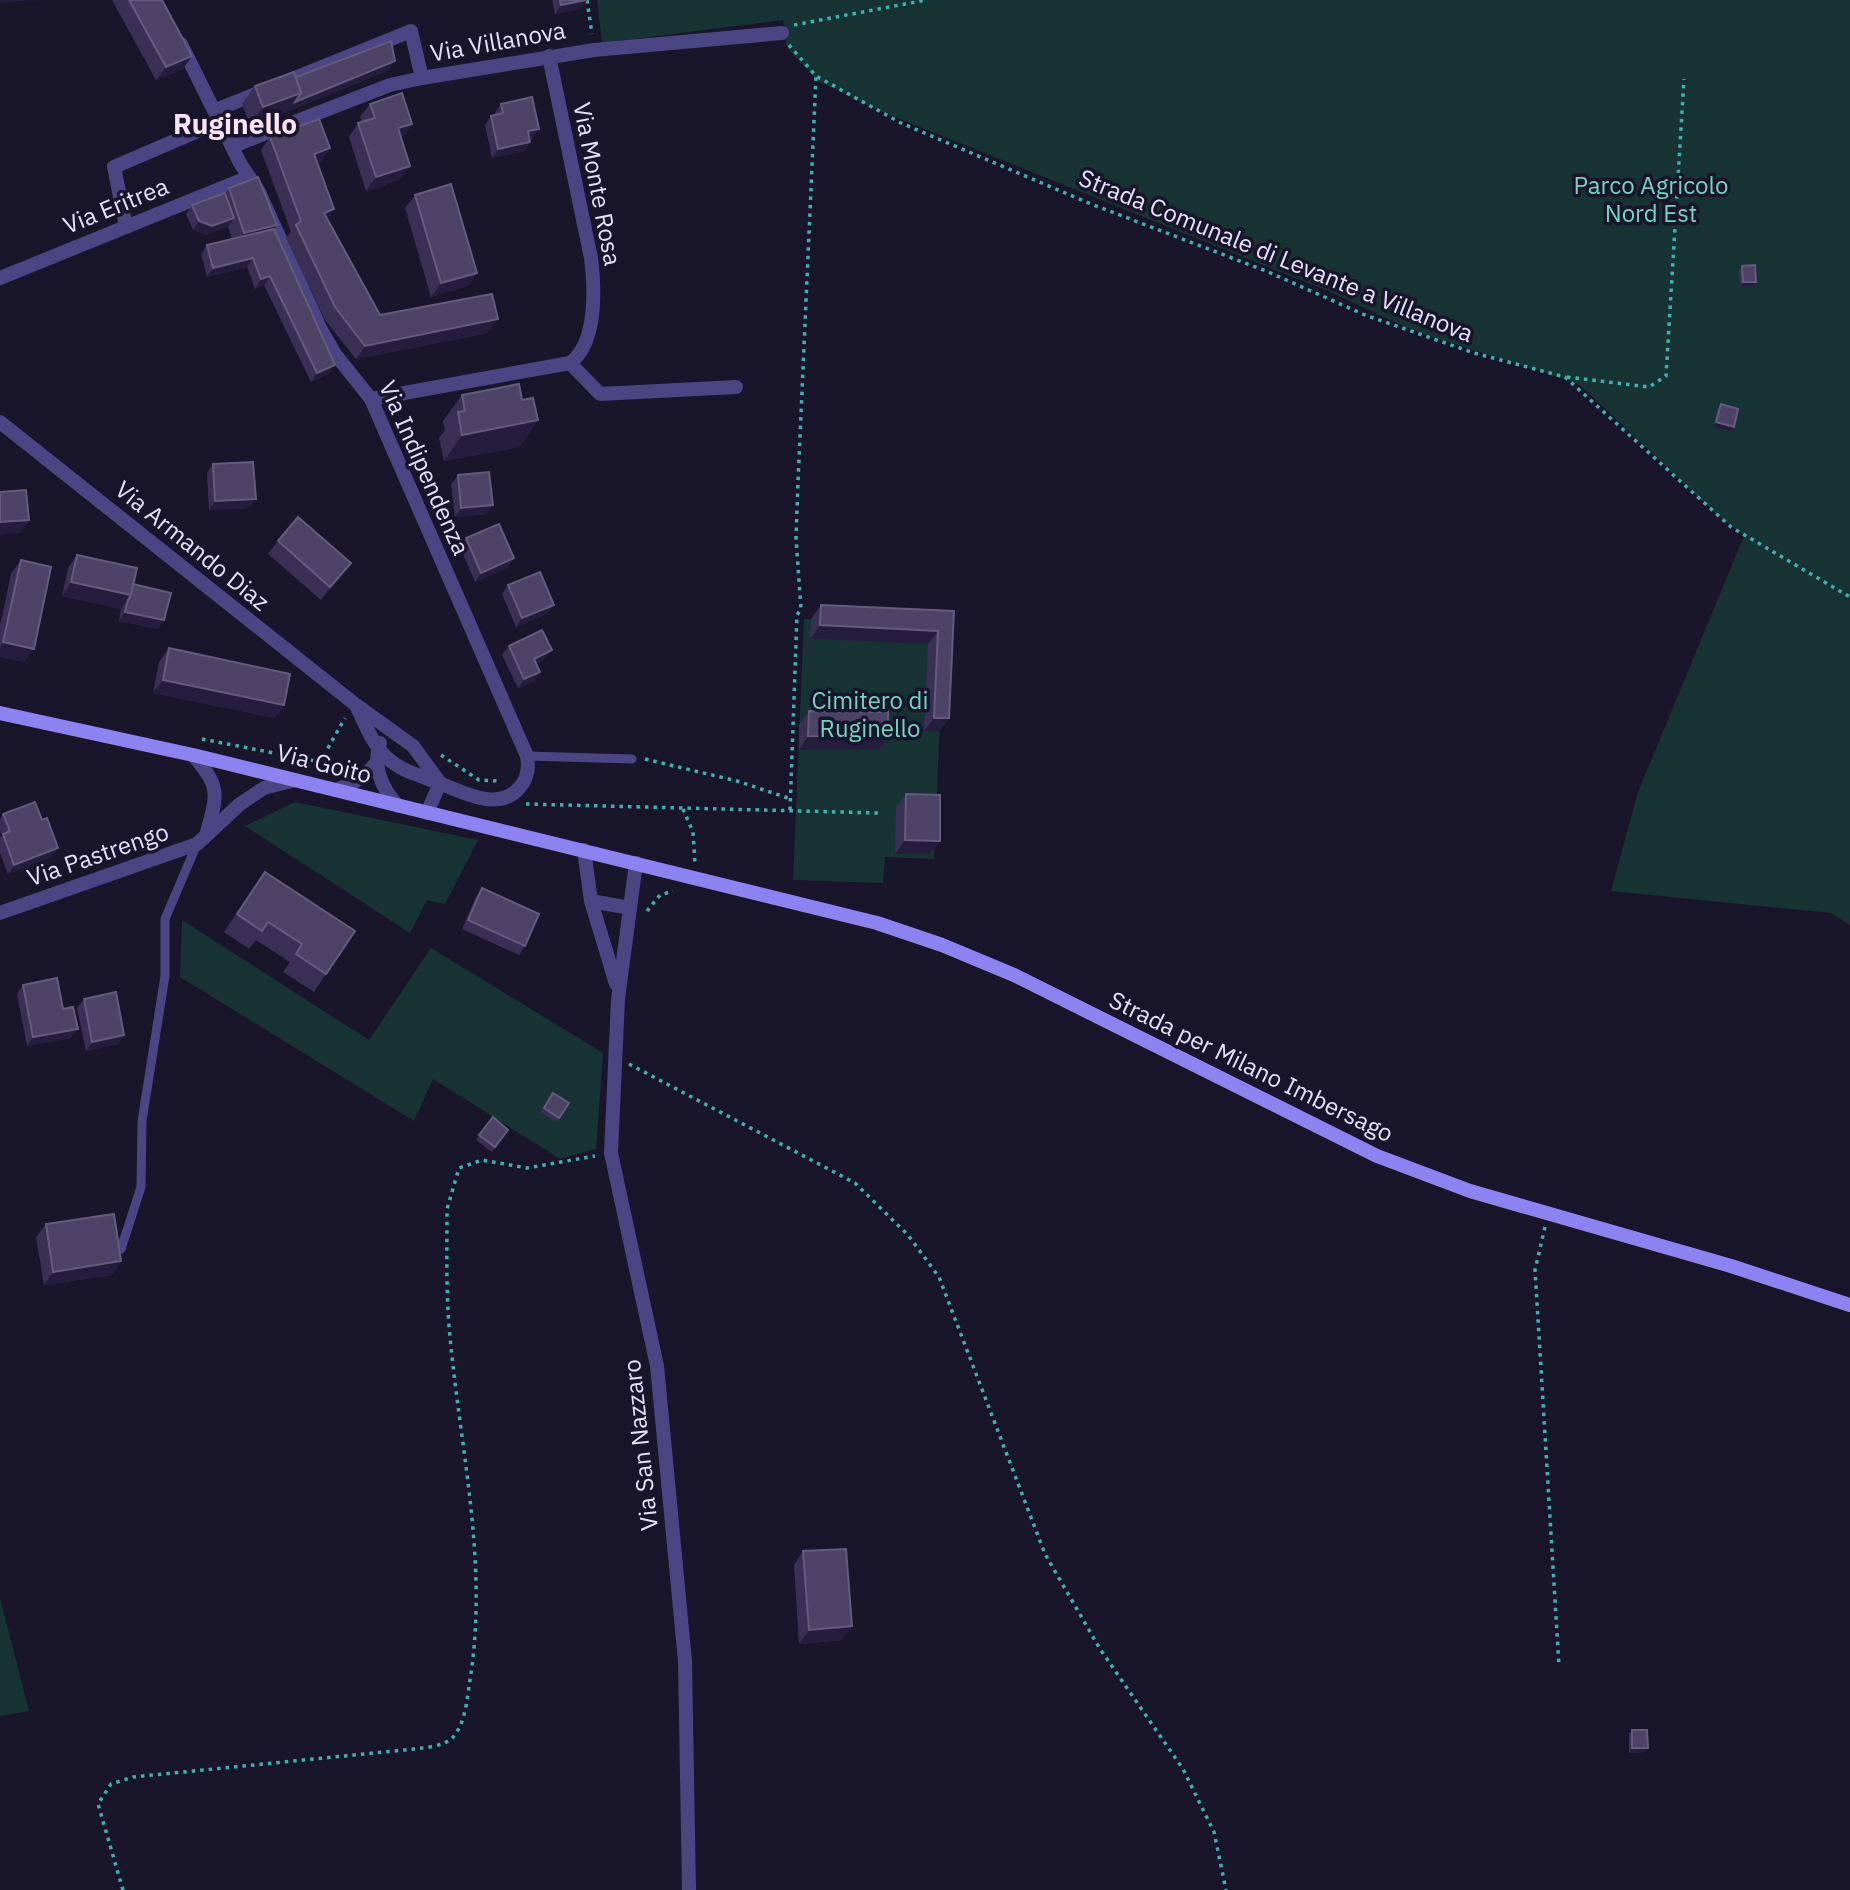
<svg xmlns="http://www.w3.org/2000/svg" width="1850" height="1890" font-family="'IBM Plex Sans',sans-serif">
  <style>
    .green { fill: #183333 }
    .lines { fill: none; stroke-linecap: round; stroke-linejoin: round }
    .path { stroke: #40b0b0; stroke-width: 3.5; stroke-dasharray: 3.5 5; stroke-linecap: butt }
    .lane { stroke: #4b4583; stroke-width: 9 }
    .street { stroke: #4b4583; stroke-width: 14 }
    .secondary { stroke: #8c83f0; stroke-width: 14 }
    .wall { fill: #3a3055 }
    .shaded-wall { fill: #251d3d }
    .building { fill: #4c4367; stroke: #645c7e; stroke-width: 2 }
    .labels { text-anchor: middle; stroke-width: 7; stroke-linejoin: round; paint-order: stroke }
    .street-label { font-size: 24px; fill: #e6e1fb; stroke: #19152a }
    .park-label { font-size: 24px; fill: #74d4c2; stroke: #19152a }
    .quarter-label { font-size: 28px; font-weight: bold; fill: #fce3f1; stroke: #19152a }
  </style>
  <rect width="100%" height="100%" fill="#19152a"/>
  <g class="green">
    <path d="M597 0H1850V925L1831 913 1611 891 1638 792 1744 536 1715 513 1579 384 1414 331 1328 291 875 109 818 81 787 48 783 20 602 43Z"/>
    <path d="M804 619 944 625 934 859 885 857 883 883 793 880Z"/>
    <path d="M295 802 478 840 445 904 427 900 410 933 245 826Z"/>
    <path d="M182 920 369 1040 431 948 603 1053 596 1149 560 1159 433 1079 414 1121 180 977Z"/>
    <path d="M0 1598 29 1711 0 1716Z"/>
  </g>
  <g class="lines">
    <g class="path">
      <path d="M587 0 592 34"/>
      <path d="M794 25 926 0"/>
      <path d="M789 45 816 76 901 123 1091 204 1266 271 1365 315 1474 353 1565 377 1731 527 1850 597"/>
      <path d="M1567 377 1649 387 1666 376 1684 79"/>
      <path d="M202 739 320 762 345 718"/>
      <path d="M441 755 479 780 499 781"/>
      <path d="M645 759 737 781 791 799"/>
      <path d="M526 804 879 813"/>
      <path d="M683 809 693 832 695 864"/>
      <path d="M790 810 797 615 801 609 796 538 798 482 816 76"/>
      <path d="M647 911 660 895 673 891"/>
      <path d="M629 1064 855 1183 908 1235 939 1277 1045 1554 1100 1649 1183 1769 1214 1832 1226 1890"/>
      <path d="M1545 1227 1535 1270 1559 1666"/>
      <path d="M123 1890 98 1804 111 1784 133 1777 404 1750C418 1748 445 1748 454 1736 466 1721 467 1698 470 1680 489 1561 459 1445 449 1326 446 1287 447 1248 447 1209L459 1168 482 1160 527 1168 595 1156"/>
    </g>
    <g class="lane">
      <path d="M527 756 632 759"/>
      <path d="M121 1249 141 1187 142 1121 165 976V919L197 844"/>
    </g>
    <g class="street">
      <path d="M181 44 240 163 259 192 321 330 335 354 371 399 527 756C529 767 528 778 520 787 499 813 463 792 439 783 420 775 402 772 386 757 372 743 364 722 356 705"/>
      <path d="M216 110 411 31 422 78"/>
      <path d="M233 146 390 85 422 78 594 50 782 33"/>
      <path d="M126 227 114 167 221 121"/>
      <path d="M0 278 249 177"/>
      <path d="M570 363 600 394 736 387"/>
      <path d="M371 399 570 363C597 343 595 290 591 258L549 56"/>
      <path d="M0 422 356 705 413 746 440 783"/>
      <path d="M380 743C372 766 382 789 398 806"/>
      <path d="M193 755C220 787 218 793 207 832"/>
      <path d="M336 790 364 777 376 763"/>
      <path d="M427 813 440 783"/>
      <path d="M584 850 591 901 616 984"/>
      <path d="M636 863 618 999 611 1153 657 1366 685 1661 689 1890"/>
      <path d="M591 901 630 908"/>
      <path d="M0 913 197 844 240 804 264 788 295 780"/>
    </g>
    <path class="secondary" d="M0 713 193 755 877 923 942 945 1014 975 1377 1156 1470 1191 1731 1266 1850 1305"/>
  </g>
  <g class="wall">
    <path d="M112 0H162L183 69 156 80Z"/>
    <path d="M552 0H587L581 9 555 14Z"/>
    <path d="M389 70 289 111 250 125 242 104 255 86 296 77Z"/>
    <path d="M370 104 412 124 403 137 401 138V179L366 191 349 137 358 123 362 122 360 117Z"/>
    <path d="M501 104 533 138 529 139 530 142 524 151 492 158 485 125 491 116 495 115V113Z"/>
    <path d="M270 137 330 148 321 161 317 163 334 209 327 219 380 315 488 333 356 359 325 320 286 238 291 232 261 150Z"/>
    <path d="M229 188 277 225 274 229 329 374 311 382 264 285 255 289 247 267 207 277 201 254 207 245 232 239 228 227 206 235 193 230 186 214 192 205 225 193Z"/>
    <path d="M415 195 477 273 468 286 431 297 405 208Z"/>
    <path d="M1742 266 1756 282 1753 286 1740 287 1739 270Z"/>
    <path d="M462 395 522 400 538 420 519 447 444 461 439 438 445 430 443 421Z"/>
    <path d="M1721 404 1734 427 1731 431 1713 427 1718 409Z"/>
    <path d="M213 464 249 508 209 510 207 473Z"/>
    <path d="M458 475 487 514 455 517 451 484Z"/>
    <path d="M466 538 508 567 475 582 460 547Z"/>
    <path d="M278 541 341 577 321 600 268 554Z"/>
    <path d="M77 555 133 584 158 629 119 621 121 609 62 596 68 568Z"/>
    <path d="M21 560 24 662 0 657V626L11 574Z"/>
    <path d="M508 585 547 614 516 627 502 594Z"/>
    <path d="M821 605 954 611 949 718 939 732 924 731 928 644 810 639 811 619Z"/>
    <path d="M509 646 545 659 536 664 540 672 534 681 518 688 502 655Z"/>
    <path d="M169 648 284 705 275 718 153 693 159 662Z"/>
    <path d="M809 711 888 737 879 750H799V725Z"/>
    <path d="M906 794 940 841 930 854H895L896 808Z"/>
    <path d="M3 814 52 857 8 874 0 853V838L2 835 0 831V819Z"/>
    <path d="M265 872 326 974 314 992 283 972 290 962 256 940 249 949 224 932Z"/>
    <path d="M482 888 525 946 519 955 462 929 476 897Z"/>
    <path d="M23 985 63 1009 71 1038 27 1046 17 994Z"/>
    <path d="M84 999 124 1035 118 1044 86 1051 77 1008Z"/>
    <path d="M553 1093 569 1103 556 1122 540 1112Z"/>
    <path d="M493 1117 508 1130 492 1152 476 1140Z"/>
    <path d="M46 1224 121 1261 112 1275 44 1285 36 1237Z"/>
    <path d="M803 1551 843 1640 799 1644 794 1565Z"/>
    <path d="M1632 1730 1645 1752 1629 1753V1735Z"/>
  </g>
  <g class="shaded-wall">
    <path d="M0 0H45L0 2Z"/>
    <path d="M587 0 581 9 555 14 561 5Z"/>
    <path d="M192 56 183 69 156 80 166 67Z"/>
    <path d="M395 61 389 70 289 111 250 125 263 107Z"/>
    <path d="M412 124 403 137 388 142 398 128Z"/>
    <path d="M539 129 533 138 521 140 528 131Z"/>
    <path d="M530 142 524 151 492 158 498 149Z"/>
    <path d="M330 148 321 161 304 167 314 154Z"/>
    <path d="M410 166 401 179 366 191 376 177Z"/>
    <path d="M334 209 325 223 324 213Z"/>
    <path d="M234 218 228 227 206 235 193 230 199 221Z"/>
    <path d="M277 225 268 238 235 247 244 233Z"/>
    <path d="M253 258 247 267 207 277 213 268Z"/>
    <path d="M477 273 468 286 431 297 441 283Z"/>
    <path d="M270 276 264 285 255 289 261 279Z"/>
    <path d="M1743 282H1756L1753 286 1740 287Z"/>
    <path d="M498 319 488 333 356 359 365 346Z"/>
    <path d="M335 365 329 374 311 382 317 373Z"/>
    <path d="M538 420 519 447 444 461 462 435Z"/>
    <path d="M1716 422 1734 427 1731 431 1713 427Z"/>
    <path d="M256 499 249 508 209 510 215 501Z"/>
    <path d="M493 505 487 514 455 517 461 508Z"/>
    <path d="M29 520 20 533 0 535V522Z"/>
    <path d="M514 558 508 567 475 582 481 573Z"/>
    <path d="M351 563 341 577 321 600 330 587Z"/>
    <path d="M71 582 131 595 121 609 62 596Z"/>
    <path d="M554 605 547 614 516 627 522 618Z"/>
    <path d="M125 612 164 620 158 629 119 621Z"/>
    <path d="M820 625 938 631 928 644 810 639Z"/>
    <path d="M3 642 34 649 24 662 0 657V647Z"/>
    <path d="M552 650 545 659 527 668 534 659Z"/>
    <path d="M540 672 534 681 518 688 524 679Z"/>
    <path d="M163 680 284 705 275 718 153 693Z"/>
    <path d="M934 718H949L939 732 924 731Z"/>
    <path d="M808 736 888 737 879 750H799Z"/>
    <path d="M905 840 940 841 930 854H895Z"/>
    <path d="M58 848 52 857 8 874 14 865Z"/>
    <path d="M78 1029 71 1038 27 1046 33 1037Z"/>
    <path d="M124 1035 118 1044 86 1051 92 1042Z"/>
    <path d="M121 1261 112 1275 44 1285 53 1272Z"/>
    <path d="M852 1626 843 1640 799 1644 809 1630Z"/>
    <path d="M1632 1748H1648L1645 1752 1629 1753Z"/>
  </g>
  <g class="building">
    <path d="M129 0H162L192 56 166 67Z"/>
    <path d="M560 0H586L561 5Z"/>
    <path d="M391 41 395 61 295 102 301 93 296 77Z"/>
    <path d="M294 72 301 93 263 107 255 86Z"/>
    <path d="M402 93 412 124 398 128 410 166 376 177 358 123 375 118 370 104Z"/>
    <path d="M532 97 539 129 528 131 530 142 498 149 491 116 503 113 501 104Z"/>
    <path d="M319 119 330 148 314 154 334 209 324 213 380 315 492 294 498 319 365 346 335 307 296 225 301 221 270 137Z"/>
    <path d="M258 177 277 225 244 233 229 188Z"/>
    <path d="M451 184 477 273 441 283 415 195Z"/>
    <path d="M225 193 234 218 212 226 199 221 192 205Z"/>
    <path d="M274 229 335 365 317 373 270 276 261 279 253 258 213 268 207 245Z"/>
    <path d="M1755 265 1756 282H1743L1742 266Z"/>
    <path d="M519 384 522 400 533 398 538 420 462 435 458 412 465 411 462 395Z"/>
    <path d="M1721 404 1738 409 1734 427 1716 422Z"/>
    <path d="M253 462 256 499 215 501 213 464Z"/>
    <path d="M489 472 493 505 461 508 458 475Z"/>
    <path d="M26 490 29 520 0 522V492Z"/>
    <path d="M298 517 351 563 330 587 278 541Z"/>
    <path d="M499 524 514 558 481 573 466 538Z"/>
    <path d="M77 555 137 568 131 595 71 582Z"/>
    <path d="M21 560 51 567 34 649 3 642Z"/>
    <path d="M540 572 554 605 522 618 508 585Z"/>
    <path d="M133 584 171 593 164 620 125 612 128 600 131 595Z"/>
    <path d="M821 605 954 611 949 718H934L938 631 820 625Z"/>
    <path d="M542 630 552 650 534 659 540 672 524 679 509 646Z"/>
    <path d="M169 648 290 674 284 705 163 680Z"/>
    <path d="M809 711 888 712V737L808 736Z"/>
    <path d="M906 794 940 795V841L905 840Z"/>
    <path d="M35 802 42 820 47 818 58 848 14 865 3 834 10 831 3 814Z"/>
    <path d="M265 872 355 931 326 974 296 954 302 944 268 922 262 931 237 914Z"/>
    <path d="M482 888 539 914 525 946 468 920Z"/>
    <path d="M57 978 63 1009 73 1007 78 1029 33 1037 23 985Z"/>
    <path d="M116 992 124 1035 92 1042 84 999Z"/>
    <path d="M553 1093 569 1103 559 1118 544 1108Z"/>
    <path d="M493 1117 508 1130 495 1147 479 1135Z"/>
    <path d="M114 1214 121 1261 53 1272 46 1224Z"/>
    <path d="M846 1549 852 1626 809 1630 803 1551Z"/>
    <path d="M1632 1730H1647L1648 1748H1632Z"/>
  </g>
  <g class="labels">
    <g class="street-label">
      <text transform="translate(498 42) rotate(-10)" y="8">Via Villanova</text>
      <text transform="translate(597 184) rotate(79)" y="8">Via Monte Rosa</text>
      <text transform="translate(116 206) rotate(-22)" y="8">Via Eritrea</text>
      <text transform="translate(1276 256) rotate(22)" y="8">Strada Comunale di Levante a Villanova</text>
      <text transform="translate(424 468) rotate(66)" y="8">Via Indipendenza</text>
      <text transform="translate(192 546) rotate(39)" y="8">Via Armando Diaz</text>
      <text transform="translate(324 764) rotate(14)" y="8">Via Goito</text>
      <text transform="translate(98 855) rotate(-19)" y="8">Via Pastrengo</text>
      <text transform="translate(1251 1067) rotate(26)" y="8">Strada per Milano Imbersago</text>
      <text transform="translate(641 1445) rotate(-96)" y="8">Via San Nazzaro</text>
    </g>
    <g class="park-label">
      <text x="1651" y="194">Parco Agricolo<tspan x="1651" dy="28">Nord Est</tspan></text>
      <text x="870" y="709">Cimitero di<tspan x="870" dy="28">Ruginello</tspan></text>
    </g>
    <g class="quarter-label">
      <text x="235" y="134">Ruginello</text>
    </g>
  </g>
</svg>
